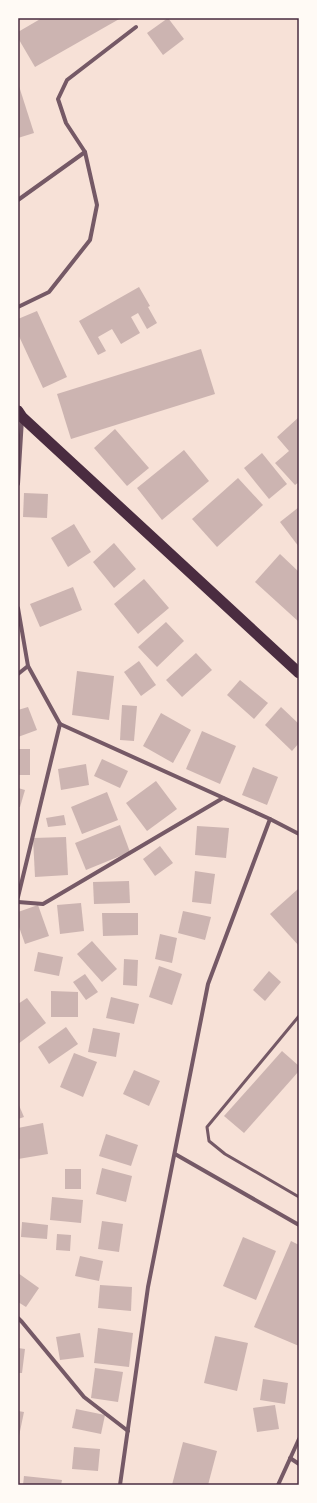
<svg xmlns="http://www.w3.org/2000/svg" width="317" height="1503" font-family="Karla,sans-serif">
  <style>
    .building { fill: #ccb4b1 }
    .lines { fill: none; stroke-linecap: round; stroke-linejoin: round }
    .service { stroke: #755966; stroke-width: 3 }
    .minor { stroke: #755966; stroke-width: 4 }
    .trunk { stroke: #4a2c40; stroke-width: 11 }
    .neatline { fill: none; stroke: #4a2c40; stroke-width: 1.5 }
  </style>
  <rect width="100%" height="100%" fill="#f7e1d7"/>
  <g class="building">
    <path d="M42 18H121L35 67 18 38V32Z"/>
    <path d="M168 18 184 39 163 55 147 33Z"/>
    <path d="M18 83 34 133 18 138Z"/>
    <path d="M139 287 150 306 148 307 157 323 147 329 138 313 131 317 140 333 121 344 112 329 98 337 106 351 98 355 79 321Z"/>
    <path d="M37 311 67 377 43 388 18 334V319Z"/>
    <path d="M201 349 215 394 71 439 57 394Z"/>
    <path d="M299 417V482L295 485 275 463 289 451 277 437Z"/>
    <path d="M115 429 149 468 127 486 94 448Z"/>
    <path d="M184 450 209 481 162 520 137 488Z"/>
    <path d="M262 453 287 484 269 499 244 468Z"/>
    <path d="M238 478 263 505 217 547 192 519Z"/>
    <path d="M24 493 48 494 47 518 23 517Z"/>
    <path d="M299 507V547L280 522Z"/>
    <path d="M74 524 91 552 68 567 51 538Z"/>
    <path d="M114 543 136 569 114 588 93 562Z"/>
    <path d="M280 554 299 572V622L255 582Z"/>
    <path d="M144 579 169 608 138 634 114 604Z"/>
    <path d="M73 587 82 610 40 627 30 604Z"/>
    <path d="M166 622 184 641 157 667 138 647Z"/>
    <path d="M196 653 212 670 182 697 166 680Z"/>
    <path d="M139 661 156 685 141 696 124 672Z"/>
    <path d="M77 671 114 676 109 720 72 715Z"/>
    <path d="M240 680 268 703 254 719 227 695Z"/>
    <path d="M122 705 137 706 134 741 120 740Z"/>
    <path d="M28 707 37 730 18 737V710Z"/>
    <path d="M281 707 299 724V743L292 751 265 725Z"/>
    <path d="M161 713 191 730 173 763 143 746Z"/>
    <path d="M202 731 236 746 220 784 186 769Z"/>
    <rect x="18" y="749" width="12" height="26"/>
    <path d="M102 759 128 771 120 788 94 776Z"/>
    <path d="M86 764 89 785 61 790 58 769Z"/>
    <path d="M253 767 278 777 267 805 242 795Z"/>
    <path d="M156 781 177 809 147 831 126 803Z"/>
    <path d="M18 788 25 790 20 807H18Z"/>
    <path d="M107 792 118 820 82 834 71 807Z"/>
    <path d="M64 815 66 825 48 827 46 818Z"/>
    <path d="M120 825 130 852 86 870 75 843Z"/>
    <path d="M197 826 229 828 226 858 195 855Z"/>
    <path d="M66 837 68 875 35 877 33 838Z"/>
    <path d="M160 846 173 863 155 876 143 859Z"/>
    <path d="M195 871 215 874 211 904 192 902Z"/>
    <path d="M129 881 130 903 94 904 93 882Z"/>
    <path d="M298 889 299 890V946L270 914Z"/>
    <path d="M81 903 84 931 60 934 57 905Z"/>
    <path d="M38 905 49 936 25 944 18 924V912Z"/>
    <path d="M183 911 211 917 205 940 178 933Z"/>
    <path d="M102 913H138V935L103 936Z"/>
    <path d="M160 934 177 938 172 963 155 959Z"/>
    <path d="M92 941 117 969 102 982 77 954Z"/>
    <path d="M38 952 63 957 59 976 34 971Z"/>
    <path d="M124 959 138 960 137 986 123 985Z"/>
    <path d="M159 966 182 974 172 1005 149 997Z"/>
    <path d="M269 971 281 982 265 1001 253 990Z"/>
    <path d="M85 974 98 992 86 1000 73 982Z"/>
    <path d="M51 991 78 992V1017H51Z"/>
    <path d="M111 997 139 1004 134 1024 106 1018Z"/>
    <path d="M27 998 46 1023 18 1044V1004Z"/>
    <path d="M66 1027 78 1044 49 1064 38 1047Z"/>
    <path d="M93 1028 120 1033 116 1057 88 1052Z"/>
    <path d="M282 1051 299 1066V1071L244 1133 224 1116Z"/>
    <path d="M74 1053 97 1062 83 1097 60 1087Z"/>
    <path d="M134 1070 160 1081 149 1106 123 1094Z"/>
    <path d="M18 1103 24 1117 18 1119Z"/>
    <path d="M43 1123 48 1154 18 1159V1128Z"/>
    <path d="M106 1134 138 1145 131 1166 99 1156Z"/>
    <path d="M102 1168 132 1176 126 1202 96 1194Z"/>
    <rect x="65" y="1169" width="16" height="20"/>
    <path d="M52 1197 83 1200 81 1223 50 1220Z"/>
    <path d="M102 1221 123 1224 119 1252 98 1249Z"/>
    <path d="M22 1222 48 1225 47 1239 21 1237Z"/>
    <path d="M57 1234 71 1235 70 1251 56 1250Z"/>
    <path d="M243 1237 276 1251 256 1300 223 1286Z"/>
    <path d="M291 1241 299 1245V1346L254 1327Z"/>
    <path d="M80 1256 103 1261 99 1281 75 1276Z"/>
    <path d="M18 1273 39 1288 26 1307 18 1302Z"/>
    <path d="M100 1285 132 1287 131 1311 98 1308Z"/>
    <path d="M98 1328 133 1333 129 1367 94 1363Z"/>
    <path d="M80 1333 84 1357 60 1360 56 1337Z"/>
    <path d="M215 1336 248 1343 237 1391 204 1383Z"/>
    <path d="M18 1348 25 1349 22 1373H18Z"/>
    <path d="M95 1368 123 1372 118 1402 91 1398Z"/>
    <path d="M263 1379 288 1383 285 1404 260 1400Z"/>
    <path d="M275 1405 279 1429 257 1432 253 1408Z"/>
    <path d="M76 1409 105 1415 101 1434 72 1428Z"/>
    <path d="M18 1411 24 1412 19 1436H18Z"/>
    <path d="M183 1442 217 1451 208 1485H172Z"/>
    <path d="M74 1447 100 1449 98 1471 72 1469Z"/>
    <path d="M24 1476 62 1480 61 1485H23Z"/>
  </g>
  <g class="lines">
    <path class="service" d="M299 1016 207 1127 209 1141 225 1154 299 1197"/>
    <g class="minor">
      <path d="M18 200 85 152"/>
      <path d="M18 307 49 292 90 240 97 205 85 152 66 123 58 99 67 80 136 27"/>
      <path d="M18 484 22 419"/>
      <path d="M18 608 28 666 60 724 270 819 299 834"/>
      <path d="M18 674 28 666"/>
      <path d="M18 897 60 724"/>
      <path d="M18 902 43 904 223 798"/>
      <path d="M175 1154 299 1225"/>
      <path d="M18 1318 22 1322 84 1397 128 1431"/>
      <path d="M290 1458 299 1464"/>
      <path d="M120 1485 148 1287 208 984 270 819"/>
      <path d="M278 1485 299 1439"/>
    </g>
    <path class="trunk" d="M18 411 22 417 299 673"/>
  </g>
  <rect width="317" height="1503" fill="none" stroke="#fffaf5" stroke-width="38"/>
  <rect x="19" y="19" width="279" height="1465" class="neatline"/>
</svg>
